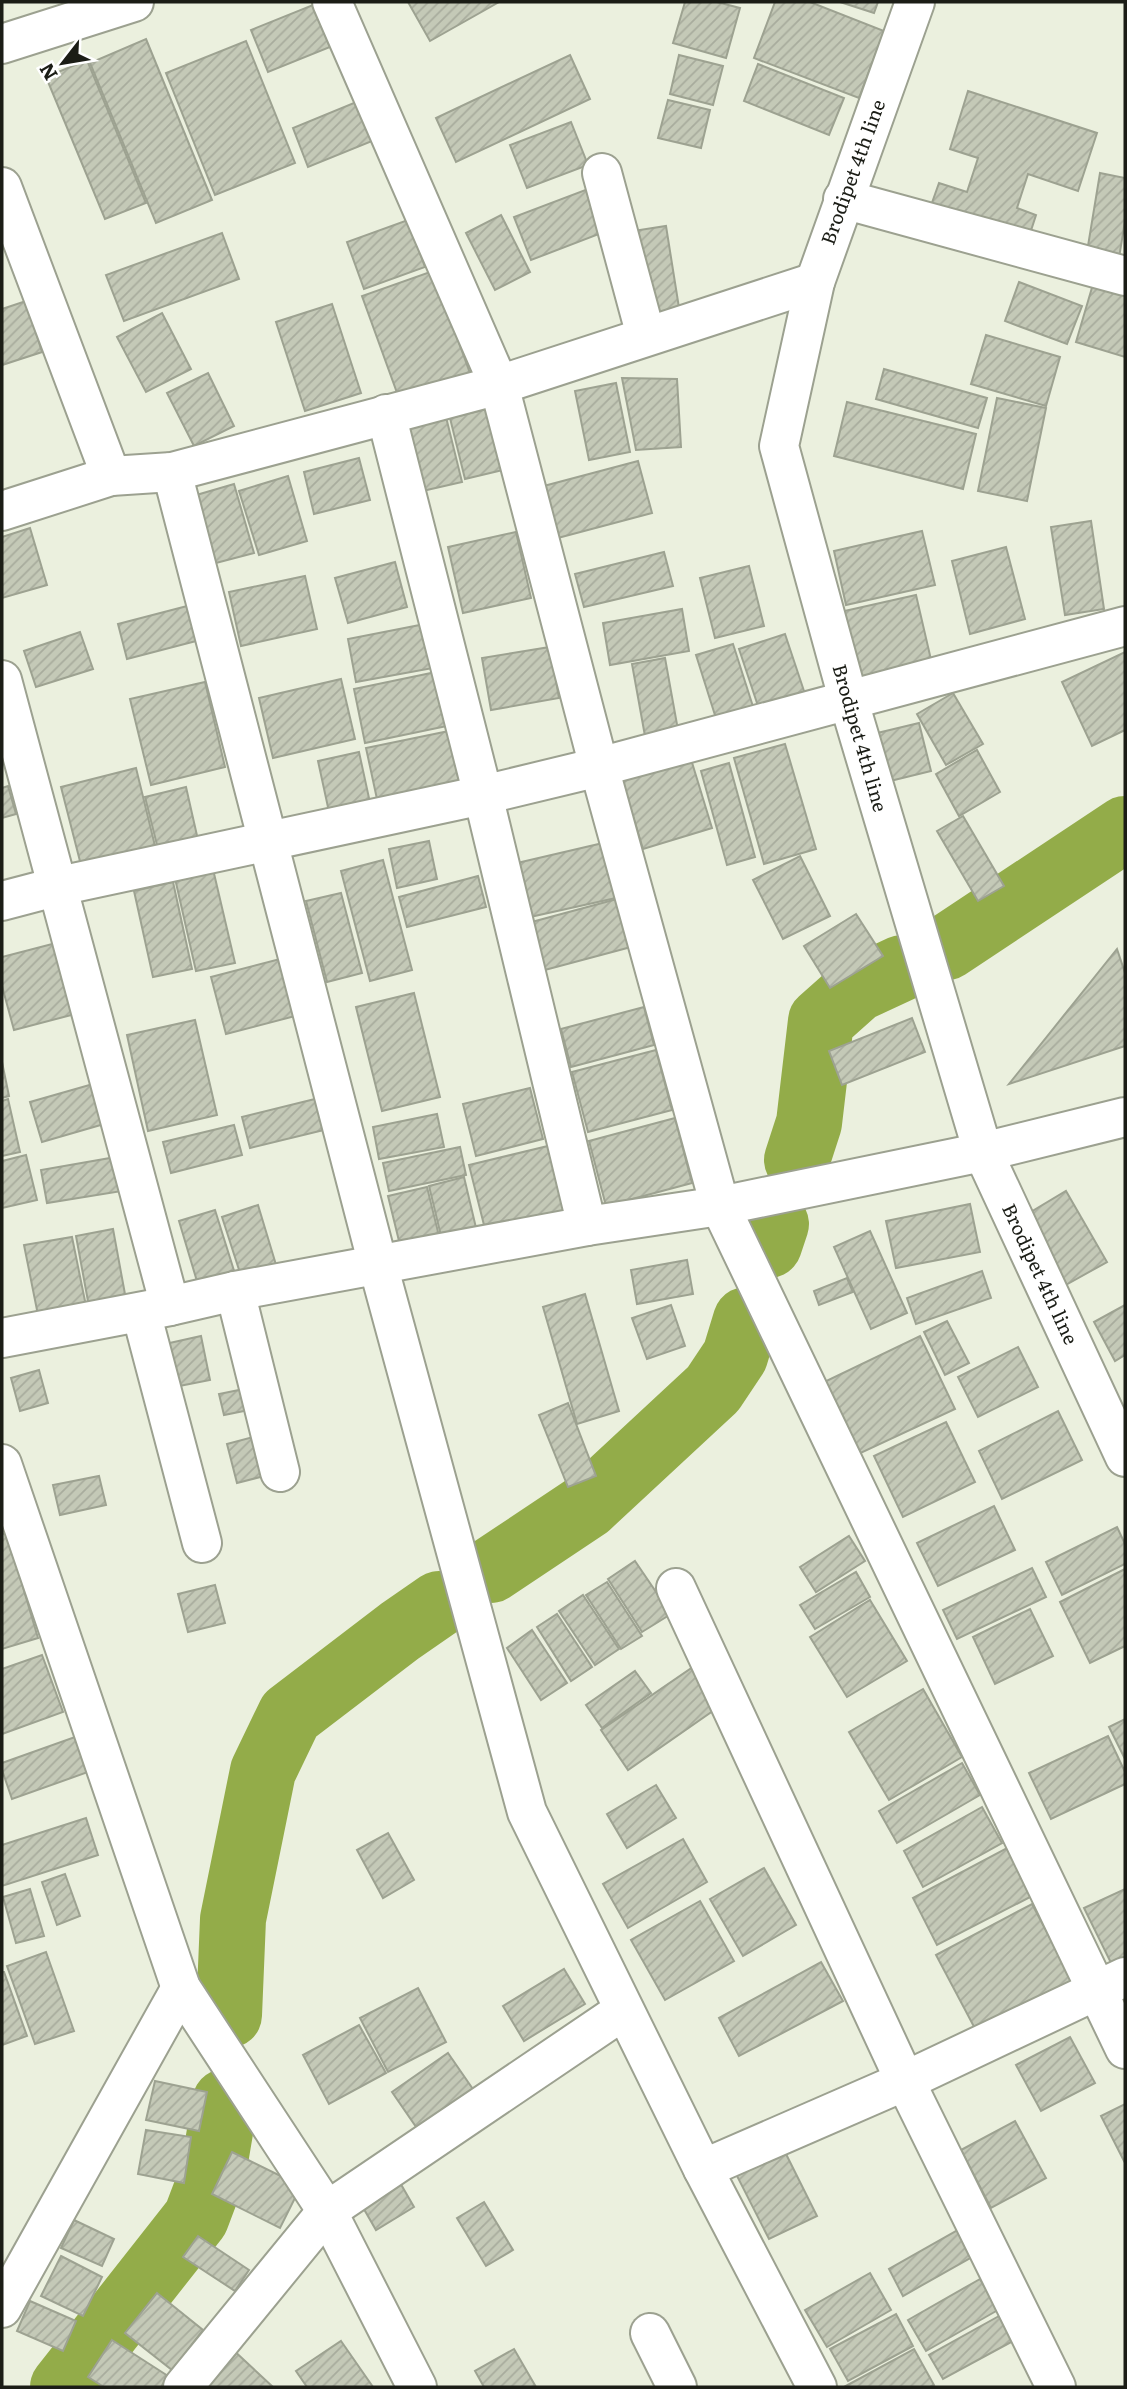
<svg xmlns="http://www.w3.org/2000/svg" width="1127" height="2389" font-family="Literata,serif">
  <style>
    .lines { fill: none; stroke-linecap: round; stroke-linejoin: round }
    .river { stroke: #93ac49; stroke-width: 66 }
    .building { fill: url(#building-hatch); stroke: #9da291; stroke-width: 2 }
    .minor-casing { stroke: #9ca190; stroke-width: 42 }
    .minor { stroke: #fff; stroke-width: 38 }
    .labels { text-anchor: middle; stroke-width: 5; stroke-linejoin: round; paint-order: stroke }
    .street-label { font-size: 19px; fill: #1b1d16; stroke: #fff }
  </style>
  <defs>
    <pattern id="building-hatch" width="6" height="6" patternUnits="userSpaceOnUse" patternTransform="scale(1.75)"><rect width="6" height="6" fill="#c4c9b7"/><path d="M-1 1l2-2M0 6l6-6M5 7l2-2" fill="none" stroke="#a8ac9d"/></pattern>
  </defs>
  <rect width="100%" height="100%" fill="#ebf0de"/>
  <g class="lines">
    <g class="river">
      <path d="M947 947 1125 829"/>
      <path d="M797 1160 809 1123 821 1021 857 989 902 968"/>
      <path d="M769 1245 776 1224"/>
      <path d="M491 1570 587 1506 713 1389 735 1356 746 1320"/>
      <path d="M229 2015 233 1919 263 1771 290 1715 400 1631 439 1604"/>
      <path d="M63 2387 196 2218 213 2173 225 2102"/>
    </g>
  </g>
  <g class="building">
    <path d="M408 2H499L430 41Z"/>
    <path d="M685 2H717L740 8 726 58 673 43Z"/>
    <path d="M775 2H810L884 31 859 98 754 58Z"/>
    <path d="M840 2H878L874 13Z"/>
    <path d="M313 5 330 47 268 72 251 30Z"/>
    <path d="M146 39 212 200 156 223 90 63Z"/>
    <path d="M246 41 295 163 215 195 166 73Z"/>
    <path d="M570 55 590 99 456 162 436 118Z"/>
    <path d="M679 55 723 66 713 105 670 94Z"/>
    <path d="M87 60 146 203 105 219 46 77Z"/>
    <path d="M758 64 844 98 829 135 744 101Z"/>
    <path d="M968 91 1097 133 1078 191 1028 174 1017 208 1036 215 1026 246 928 214 939 183 967 192 978 158 950 149Z"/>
    <path d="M366 98 382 137 308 167 293 128Z"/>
    <path d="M668 100 710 110 701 148 658 138Z"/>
    <path d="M571 122 588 165 527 188 510 145Z"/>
    <path d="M1100 173 1125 178V221L1119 258 1087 252Z"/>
    <path d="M596 186 612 229 531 260 514 217Z"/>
    <path d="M501 215 530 272 495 290 466 233Z"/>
    <path d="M408 220 425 267 364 289 347 242Z"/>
    <path d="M666 226 680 314 647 319 633 231Z"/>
    <path d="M222 233 239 279 124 321 106 275Z"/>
    <path d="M433 271 471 376 400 401 362 296Z"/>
    <path d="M1096 274 1125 283V357L1076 342Z"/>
    <path d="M1019 282 1082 306 1067 344 1005 321Z"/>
    <path d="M26 301 42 352 2 365V309Z"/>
    <path d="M332 304 361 393 305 411 276 322Z"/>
    <path d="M162 313 191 369 146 392 117 337Z"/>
    <path d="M986 335 1060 357 1046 406 971 384Z"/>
    <path d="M884 369 987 398 978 428 876 399Z"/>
    <path d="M208 373 234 426 194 446 167 393Z"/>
    <path d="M622 378 677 379 681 447 636 450Z"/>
    <path d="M616 383 630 452 589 460 575 391Z"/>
    <path d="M997 398 1046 408 1027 501 978 491Z"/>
    <path d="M847 402 976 434 963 489 834 456Z"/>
    <path d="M491 408 507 469 465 479 450 418Z"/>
    <path d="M446 417 462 482 418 492 403 427Z"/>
    <path d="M359 458 370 500 314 514 304 472Z"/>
    <path d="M638 461 652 513 554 539 540 487Z"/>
    <path d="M288 476 307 541 259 555 239 491Z"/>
    <path d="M234 484 254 553 212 564 193 496Z"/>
    <path d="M1091 521 1104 609 1065 615 1051 527Z"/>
    <path d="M30 528 47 585 2 598V537Z"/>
    <path d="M922 531 935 585 846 605 834 551Z"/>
    <path d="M516 532 531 598 463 613 448 547Z"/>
    <path d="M1006 547 1025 619 970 634 952 561Z"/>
    <path d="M664 552 673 586 584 607 575 574Z"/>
    <path d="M395 562 407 607 348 623 335 578Z"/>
    <path d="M749 566 764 626 715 638 700 578Z"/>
    <path d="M305 576 317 629 241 646 229 592Z"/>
    <path d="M916 595 932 664 856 681 840 612Z"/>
    <path d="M191 605 200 640 127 659 118 624Z"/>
    <path d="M682 609 689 651 610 665 603 623Z"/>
    <path d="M425 624 433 668 356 682 348 639Z"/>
    <path d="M80 632 93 669 36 687 24 651Z"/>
    <path d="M785 634 808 703 762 718 739 649Z"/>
    <path d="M733 644 757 719 720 731 696 655Z"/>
    <path d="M550 647 559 698 491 710 482 658Z"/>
    <path d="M1125 652V730L1092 746 1062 682Z"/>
    <path d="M665 658 678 730 645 736 632 664Z"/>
    <path d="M436 672 447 726 365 743 354 689Z"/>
    <path d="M341 679 355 739 273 758 259 698Z"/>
    <path d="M205 682 225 767 151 785 130 699Z"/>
    <path d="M953 693 983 744 946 765 917 714Z"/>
    <path d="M919 723 931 771 886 782 873 734Z"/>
    <path d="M449 731 459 782 377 799 366 748Z"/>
    <path d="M785 744 816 849 764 864 734 758Z"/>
    <path d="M977 750 1000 792 959 816 936 774Z"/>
    <path d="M359 752 372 812 331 821 318 761Z"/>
    <path d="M690 756 712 828 643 849 621 777Z"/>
    <path d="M729 763 755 857 727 865 701 771Z"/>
    <path d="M136 768 156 850 82 869 61 787Z"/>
    <path d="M8 786 16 814 2 818V788Z"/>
    <path d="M186 787 198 840 158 849 145 797Z"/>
    <path d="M963 816 1004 886 978 901 937 831Z"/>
    <path d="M429 841 437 879 397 888 389 849Z"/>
    <path d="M603 843 616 898 530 917 517 863Z"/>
    <path d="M800 856 830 916 783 939 753 880Z"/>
    <path d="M383 860 412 970 370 981 341 871Z"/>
    <path d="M212 865 235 963 196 971 174 874Z"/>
    <path d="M478 876 486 907 407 927 399 897Z"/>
    <path d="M173 882 192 969 153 977 134 891Z"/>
    <path d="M341 893 362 973 327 982 306 901Z"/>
    <path d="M617 899 631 947 541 971 528 923Z"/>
    <path d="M856 914 883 956 830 988 804 946Z"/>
    <path d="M60 942 79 1013 14 1030 2 986V957Z"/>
    <path d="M1117 949 1125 973V1046L1009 1084Z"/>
    <path d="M284 958 299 1015 226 1034 211 977Z"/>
    <path d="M414 993 440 1097 382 1111 356 1007Z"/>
    <path d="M644 1007 654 1045 571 1067 561 1029Z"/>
    <path d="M912 1018 925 1052 842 1085 829 1051Z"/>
    <path d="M195 1020 217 1115 148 1131 127 1035Z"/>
    <path d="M656 1050 672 1110 588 1132 572 1072Z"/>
    <path d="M2 1062 9 1096 2 1098Z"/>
    <path d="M100 1082 111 1122 42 1142 30 1102Z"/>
    <path d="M530 1088 543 1139 476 1156 463 1104Z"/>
    <path d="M319 1098 328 1129 250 1148 242 1117Z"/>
    <path d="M8 1099 20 1152 2 1156V1101Z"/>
    <path d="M437 1114 444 1147 379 1159 373 1127Z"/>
    <path d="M675 1118 692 1183 606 1206 589 1141Z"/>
    <path d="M234 1125 242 1155 171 1173 163 1142Z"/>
    <path d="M552 1145 569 1212 486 1233 469 1165Z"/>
    <path d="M460 1147 466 1175 389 1191 383 1163Z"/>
    <path d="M26 1155 37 1200 2 1208V1161Z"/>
    <path d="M116 1157 122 1191 47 1203 41 1170Z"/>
    <path d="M464 1177 477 1232 442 1240 429 1186Z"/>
    <path d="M427 1187 439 1236 400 1245 388 1196Z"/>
    <path d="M1066 1191 1107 1262 1064 1286 1024 1216Z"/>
    <path d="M970 1204 980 1252 896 1268 886 1221Z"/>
    <path d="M258 1205 277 1268 242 1279 222 1217Z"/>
    <path d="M215 1210 236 1277 199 1288 179 1221Z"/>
    <path d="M113 1229 127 1305 90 1312 76 1236Z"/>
    <path d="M870 1231 907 1313 871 1329 834 1247Z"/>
    <path d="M72 1237 86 1306 38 1315 24 1245Z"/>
    <path d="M687 1260 693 1294 637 1304 631 1270Z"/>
    <path d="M982 1271 991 1298 916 1324 907 1298Z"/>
    <path d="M847 1278 853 1292 819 1305 814 1291Z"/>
    <path d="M585 1294 619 1411 577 1424 543 1307Z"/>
    <path d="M671 1305 685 1346 647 1359 632 1318Z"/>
    <path d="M1125 1305V1355L1115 1361 1094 1322Z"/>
    <path d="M947 1321 969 1363 945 1375 924 1332Z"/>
    <path d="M201 1336 210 1380 174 1387 165 1344Z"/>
    <path d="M920 1336 955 1409 852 1457 818 1385Z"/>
    <path d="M1018 1347 1038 1387 978 1417 958 1377Z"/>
    <path d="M39 1370 48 1403 20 1411 11 1378Z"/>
    <path d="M249 1388 254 1409 224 1415 219 1394Z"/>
    <path d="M568 1403 596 1476 568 1487 539 1415Z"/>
    <path d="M1058 1411 1082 1460 1002 1499 979 1451Z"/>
    <path d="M946 1422 975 1482 903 1517 874 1456Z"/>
    <path d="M261 1435 272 1474 237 1483 227 1444Z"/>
    <path d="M99 1476 106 1505 60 1515 53 1485Z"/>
    <path d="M994 1506 1015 1550 938 1586 917 1543Z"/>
    <path d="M1117 1527 1125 1544V1564L1062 1595 1046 1562Z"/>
    <path d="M7 1533 38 1638 2 1649V1534Z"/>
    <path d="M849 1536 865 1561 816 1592 800 1567Z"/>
    <path d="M635 1561 671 1614 642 1632 608 1579Z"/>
    <path d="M1032 1568 1046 1597 957 1639 943 1610Z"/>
    <path d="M1125 1569V1646L1090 1663 1060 1602Z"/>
    <path d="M856 1572 870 1597 815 1629 800 1605Z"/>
    <path d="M607 1582 642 1636 621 1649 586 1595Z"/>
    <path d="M215 1585 225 1623 188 1632 178 1594Z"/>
    <path d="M583 1595 619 1649 595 1665 559 1611Z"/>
    <path d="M870 1600 907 1661 847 1697 810 1637Z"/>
    <path d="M1030 1609 1053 1656 995 1684 973 1637Z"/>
    <path d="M557 1614 592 1667 571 1681 537 1627Z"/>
    <path d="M532 1630 567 1683 541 1700 507 1648Z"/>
    <path d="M42 1655 63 1712 2 1734V1669Z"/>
    <path d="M693 1667 720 1706 628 1770 601 1730Z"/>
    <path d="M635 1671 651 1693 602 1728 586 1705Z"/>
    <path d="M923 1689 962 1757 889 1800 849 1732Z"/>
    <path d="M1125 1719V1759L1109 1727Z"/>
    <path d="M1108 1736 1125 1772V1784L1051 1819 1029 1773Z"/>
    <path d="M75 1737 88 1772 12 1799 2 1770V1763Z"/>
    <path d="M962 1763 980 1795 897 1843 879 1811Z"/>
    <path d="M656 1785 676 1818 627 1848 607 1814Z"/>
    <path d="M982 1807 1002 1843 923 1887 904 1851Z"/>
    <path d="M86 1818 98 1855 2 1886V1845Z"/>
    <path d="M388 1833 414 1880 383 1898 357 1850Z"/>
    <path d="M683 1839 707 1882 628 1928 603 1884Z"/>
    <path d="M1007 1848 1032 1896 937 1945 913 1898Z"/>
    <path d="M764 1868 796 1925 743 1956 710 1899Z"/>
    <path d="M65 1874 80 1916 57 1925 42 1882Z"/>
    <path d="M30 1889 44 1936 16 1943 3 1897Z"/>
    <path d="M1125 1889V1964L1114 1969 1084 1908Z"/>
    <path d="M700 1901 734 1961 665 2000 631 1940Z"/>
    <path d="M1032 1904 1076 1987 980 2038 936 1955Z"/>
    <path d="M46 1952 74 2031 35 2044 7 1966Z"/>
    <path d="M821 1962 843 2001 739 2056 719 2018Z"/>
    <path d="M564 1969 585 2004 524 2041 503 2006Z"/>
    <path d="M2 1972H4L27 2036 2 2045Z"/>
    <path d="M418 1988 446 2042 388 2072 360 2018Z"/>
    <path d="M359 2025 386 2073 329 2104 303 2055Z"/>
    <path d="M1070 2037 1095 2083 1041 2111 1016 2065Z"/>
    <path d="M448 2053 477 2095 421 2134 392 2092Z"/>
    <path d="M155 2081 207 2092 199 2131 146 2120Z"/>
    <path d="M1125 2104V2160L1124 2161 1101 2116Z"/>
    <path d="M1015 2121 1046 2178 991 2208 961 2150Z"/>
    <path d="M146 2130 191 2137 184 2183 138 2174Z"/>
    <path d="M783 2148 817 2216 769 2239 735 2172Z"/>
    <path d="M232 2152 301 2186 280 2228 212 2194Z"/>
    <path d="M395 2174 414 2207 376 2230 357 2197Z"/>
    <path d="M484 2202 513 2250 486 2266 457 2218Z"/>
    <path d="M74 2220 114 2239 102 2266 61 2248Z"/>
    <path d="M958 2230 972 2257 903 2296 889 2269Z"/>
    <path d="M198 2236 249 2270 235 2291 183 2257Z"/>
    <path d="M61 2256 102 2277 83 2316 41 2296Z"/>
    <path d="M870 2273 891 2310 827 2347 805 2310Z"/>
    <path d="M980 2279 998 2310 926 2351 908 2320Z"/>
    <path d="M157 2293 203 2330 172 2370 125 2333Z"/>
    <path d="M30 2301 76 2321 63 2351 17 2331Z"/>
    <path d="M896 2314 913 2346 848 2381 830 2349Z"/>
    <path d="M999 2316 1013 2341 943 2379 929 2355Z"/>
    <path d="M112 2340 168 2376 161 2387H104L88 2377Z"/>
    <path d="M341 2341 373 2387H307L296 2371Z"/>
    <path d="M230 2347 273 2387H193Z"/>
    <path d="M514 2349 536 2387H484L475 2371Z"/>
    <path d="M914 2349 934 2385 930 2387H844Z"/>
  </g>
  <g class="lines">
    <defs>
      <g id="minor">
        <path d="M332 2 499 385 599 767 720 1206 1125 2049"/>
        <path d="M915 2 815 282 779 446 849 702 983 1152 1125 1457"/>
        <path d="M2 44 134 2"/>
        <path d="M602 173 646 336"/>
        <path d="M2 187 111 476"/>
        <path d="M843 199 1125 276"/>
        <path d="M386 414 483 795 587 1226"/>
        <path d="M172 472 378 1265 527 1812 703 2169 817 2387"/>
        <path d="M2 511 111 476 172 472 499 385 815 282"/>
        <path d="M2 680 170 1306"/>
        <path d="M2 901 59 886 483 795 599 767 1125 626"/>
        <path d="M235 1291 280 1472"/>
        <path d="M141 1312 202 1543"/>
        <path d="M2 1338 170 1306 235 1291 587 1226 720 1206 983 1152 1125 1117"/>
        <path d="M2 1464 181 1988 327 2211 417 2387"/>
        <path d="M676 1588 905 2081 1056 2387"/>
        <path d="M703 2169 905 2081 1125 1977"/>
        <path d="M2 2308 181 1988"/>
        <path d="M650 2333 677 2387"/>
        <path d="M183 2387 327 2211 624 2010"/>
      </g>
    </defs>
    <use href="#minor" class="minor-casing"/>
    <use href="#minor" class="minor"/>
  </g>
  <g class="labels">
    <g class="street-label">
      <text transform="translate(853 172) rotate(-70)" y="7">Brodipet 4th line</text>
      <text transform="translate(860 738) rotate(74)" y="7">Brodipet 4th line</text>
      <text transform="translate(1040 1274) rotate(65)" y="7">Brodipet 4th line</text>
    </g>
  </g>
  <rect width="1127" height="2389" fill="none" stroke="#1b1d16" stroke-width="7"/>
  <g transform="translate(63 63) rotate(239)" stroke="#ffffff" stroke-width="5" paint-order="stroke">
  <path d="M0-5L12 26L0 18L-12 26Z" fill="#1b1d16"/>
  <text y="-10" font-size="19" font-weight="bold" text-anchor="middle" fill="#1b1d16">N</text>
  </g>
</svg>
